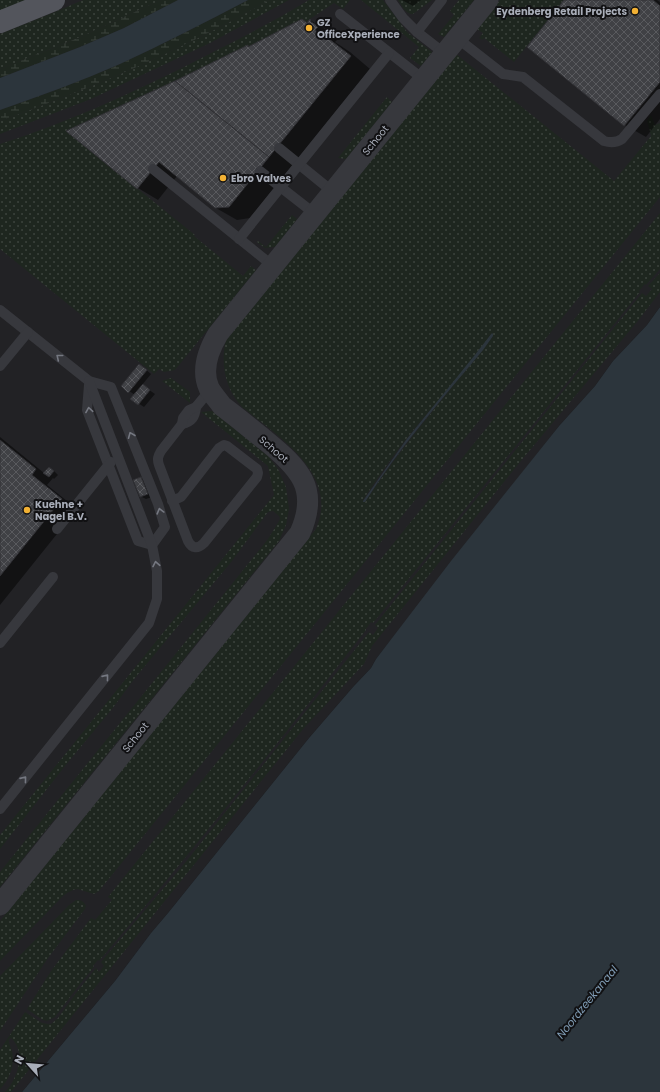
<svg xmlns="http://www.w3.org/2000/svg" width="660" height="1092" font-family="Poppins,sans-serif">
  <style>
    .built { fill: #222225 }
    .grass { fill: url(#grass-dots); fill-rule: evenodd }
    .wetland { fill: url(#wetland-marsh) }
    .water { fill: #2c353c }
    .shadow { fill: #0007 }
    .building { fill: url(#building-cross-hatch); stroke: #303034 }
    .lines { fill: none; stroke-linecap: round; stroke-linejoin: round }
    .lane { stroke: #37383d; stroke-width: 10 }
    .street { stroke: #37383d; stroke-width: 21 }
    .primary { stroke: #53555c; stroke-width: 22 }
    .oneway { stroke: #757881 }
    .poi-dot { fill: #f2b134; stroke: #111113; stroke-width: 1.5 }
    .labels { text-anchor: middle; stroke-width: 4; stroke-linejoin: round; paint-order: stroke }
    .poi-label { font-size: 10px; font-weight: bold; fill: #a8adb8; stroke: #111113; text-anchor: start }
    .street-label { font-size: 10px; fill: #a8adb8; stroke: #111113 }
    .water-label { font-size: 11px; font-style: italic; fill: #7f9bb3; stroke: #111113 }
  </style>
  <defs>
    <pattern id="grass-dots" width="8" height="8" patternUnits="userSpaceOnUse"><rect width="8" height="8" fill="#1e261f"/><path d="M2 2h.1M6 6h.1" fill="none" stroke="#3c433d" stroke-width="1.8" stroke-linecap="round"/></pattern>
    <pattern id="wetland-marsh" width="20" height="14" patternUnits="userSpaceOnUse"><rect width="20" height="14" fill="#1e261f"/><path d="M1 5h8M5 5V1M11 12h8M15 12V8" fill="none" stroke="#3c433d"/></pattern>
    <pattern id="building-cross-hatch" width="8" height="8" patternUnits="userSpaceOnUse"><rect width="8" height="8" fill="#404145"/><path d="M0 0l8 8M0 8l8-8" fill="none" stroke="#595a5e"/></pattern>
  </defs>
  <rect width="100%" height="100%" fill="#161618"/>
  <path class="built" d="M0 0H660V307L647 325 613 361 595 386 559 426 376 659 371 668 353 687 309 738 168 913 151 933 115 981 22 1092H0Z"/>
  <g class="grass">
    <path d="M0 0H26L0 11Z"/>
    <path d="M83 0H161L78 38 0 69V34L55 12Z"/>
    <path d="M269 0H289L210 43 91 99 0 134V121C92 88 184 49 269 0Z"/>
    <path d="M309 0H350L343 9 334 3 310 19 306 23 302 19 248 47V46L175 81 66 131 195 235 194 236 243 276 251 266 256 270 175 370 164 372 159 369 154 374 0 249V144C63 124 123 97 182 68 225 46 268 25 309 0Z"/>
    <path d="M361 0H383L407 32 432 52 421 66 410 58 419 47Z"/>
    <path d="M398 0H432L413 14C405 14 402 6 398 0Z"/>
    <path d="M459 0H474L444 37 438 34 454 15 450 11Z"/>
    <path d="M500 0H564L514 62 484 38 483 40 479 38 483 33 477 29Z"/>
    <path d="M456 54 614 181 651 136 647 121 651 115 655 125 660 123V197L99 891 94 894C77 890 79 885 63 896L0 961V921L316 529C340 474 278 436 242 407 225 389 220 363 226 340ZM491 334 493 336 483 350C442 399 401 448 365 502H363V500C377 479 391 458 407 438 435 403 466 370 491 334Z"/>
    <path d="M387 97 392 102 346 159 338 158Z"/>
    <path d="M660 213V269L646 285 645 284 639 291 640 292 373 623 371 622 366 629V630C279 742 191 853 99 961L98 960 93 966 94 967 80 984 55 1017 47 1021 43 1020 27 1009 51 971 91 918 95 920 112 900 108 897Z"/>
    <path d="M292 215 297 219 275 247 265 248 257 242 258 241 266 247Z"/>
    <path d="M660 273V292L637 322 520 462 372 646 364 664 304 728 11 1092H5C17 1080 27 1052 11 1038L9 1039C8 1043 11 1046 12 1051 15 1065 10 1079 0 1089V1050L25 1012 42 1023 48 1024H51L58 1018 76 993 96 968 99 972 104 966 101 962 185 863 369 632 373 635 378 628 375 625 642 293 646 296 652 289 648 286Z"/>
    <path d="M171 378 190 392V403L162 381Z"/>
    <path d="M212 411 269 457 278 469 286 487 289 509 286 525 279 541 0 887V872L268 539 279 521 280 518 279 516 273 511 268 512 232 561 135 678 112 709 65 766 0 849V835L274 495 268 466 201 412Z"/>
    <path d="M76 900C81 900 84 901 86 906L85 909 48 958 0 1031V976L69 905Z"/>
  </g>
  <g class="wetland">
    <path d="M161 0H178L124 28 80 47 0 78V69L78 38Z"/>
    <path d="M248 0H269C184 49 92 88 0 121V110C40 96 81 81 120 64 163 44 206 22 248 0Z"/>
  </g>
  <g class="water">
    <path d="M178 0H248C206 22 163 44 120 64 81 81 40 96 0 110V78L80 47 124 28Z"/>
    <path d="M660 307V1092H22L115 981 151 933 168 913 309 738 353 687 371 668 376 659 451 561 559 426 595 386 613 361 647 325Z"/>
    <path d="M492 333 493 334V336L483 350C442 399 399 448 365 502H363V501L406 440 474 356Z"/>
  </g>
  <g class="shadow">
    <path d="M402 0H421L413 6Z"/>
    <path d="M565 0H657L660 2V119L646 137 625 125 528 46Z"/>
    <path d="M310 20 330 32 331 34 339 38 335 42 350 52 370 69 250 218 237 220 216 208 177 176 158 200 138 188 176 82 248 46 249 47 307 24Z"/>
    <path d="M144 368 151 374 142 385 155 394 144 407 132 399 135 395 122 386Z"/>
    <path d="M0 437 44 473 54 471 58 475 54 479 53 478 47 485 77 509 0 605Z"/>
    <path d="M141 478 146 481 152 497 146 499 140 496Z"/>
  </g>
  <g class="building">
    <path d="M564 0H653L660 6V82L624 126 527 47Z"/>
    <path d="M302 19 307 23 310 19 311 22 316 25 319 26 315 30 328 40 329 39 351 56 269 157 175 81 248 45V47Z"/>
    <path d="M175 81 269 157 229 207 215 208 159 162 137 189 66 131Z"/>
    <path d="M139 364 147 370 128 393 121 386Z"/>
    <path d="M143 384 150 390 138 405 130 399Z"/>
    <path d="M0 440 36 469 32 475 62 499 0 576Z"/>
    <path d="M49 467 54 471 49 477 43 473Z"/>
    <path d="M141 477 148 494 140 497 133 480Z"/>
  </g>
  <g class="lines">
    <g class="lane">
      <path d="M390 0 403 18 417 32 444 53"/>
      <path d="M340 14 423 79"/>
      <path d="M417 32 442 0"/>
      <path d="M457 38 503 74 523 77 604 141C611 143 616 143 622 139L660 94"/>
      <path d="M279 148 333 192"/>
      <path d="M153 169 273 266"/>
      <path d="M260 171 315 214"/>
      <path d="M239 239 389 53"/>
      <path d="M0 310 89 381 111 387 158 504 165 527 152 545"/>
      <path d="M0 366 28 332"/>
      <path d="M89 385 87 410 138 541 152 545"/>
      <path d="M182 424C192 422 195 417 196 407"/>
      <path d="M172 501 181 497 219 448 224 445 227 446 257 469 258 473 257 477 204 543C198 549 192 549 188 541L159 465C157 459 158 456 161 451L182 424 183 418 189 410 196 407 210 390"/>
      <path d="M57 529 111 462"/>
      <path d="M0 643 53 577"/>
      <path d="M0 809 149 623 157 599V571L152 545 89 381"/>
    </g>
    <path class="street" d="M0 905 300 533C320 488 299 468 265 440 251 429 237 417 222 406 218 400 212 394 209 388 201 370 209 349 218 334L488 0"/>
    <path class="primary" d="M0 22 54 0"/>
  </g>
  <defs><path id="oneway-chevron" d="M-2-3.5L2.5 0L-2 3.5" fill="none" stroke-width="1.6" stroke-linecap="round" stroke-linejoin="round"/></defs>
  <g class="oneway">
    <use href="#oneway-chevron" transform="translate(59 357) rotate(-141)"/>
    <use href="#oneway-chevron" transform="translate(89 410) rotate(-99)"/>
    <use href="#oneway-chevron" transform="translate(131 435) rotate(-112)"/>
    <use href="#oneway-chevron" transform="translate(160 511) rotate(-105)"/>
    <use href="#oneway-chevron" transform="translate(156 564) rotate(-101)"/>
    <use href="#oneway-chevron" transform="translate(106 677) rotate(-51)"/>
    <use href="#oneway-chevron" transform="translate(24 779) rotate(-51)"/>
  </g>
  <g class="poi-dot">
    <circle cx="635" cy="11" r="4"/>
    <circle cx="309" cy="28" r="4"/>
    <circle cx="223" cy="178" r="4"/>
    <circle cx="27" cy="510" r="4"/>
  </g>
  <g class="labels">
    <g class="poi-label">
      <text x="627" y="15" text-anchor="end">Eydenberg Retail Projects</text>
      <text x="317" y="26">GZ<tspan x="317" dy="12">OfficeXperience</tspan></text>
      <text x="231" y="182">Ebro Valves</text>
      <text x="35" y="508">Kuehne +<tspan x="35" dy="12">Nagel B.V.</tspan></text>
    </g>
    <g class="street-label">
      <text transform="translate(375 140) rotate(-51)" y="4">Schoot</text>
      <text transform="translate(274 449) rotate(41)" y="4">Schoot</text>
      <text transform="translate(135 737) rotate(-51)" y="4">Schoot</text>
    </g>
    <g class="water-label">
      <text transform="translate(587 1002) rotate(-51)" y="4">Noordzeekanaal</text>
    </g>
  </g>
  <g transform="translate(28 1064) rotate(297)" stroke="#111113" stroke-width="3" paint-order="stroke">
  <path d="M0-3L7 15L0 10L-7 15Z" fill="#a8adb8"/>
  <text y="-6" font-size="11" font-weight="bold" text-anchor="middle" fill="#a8adb8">N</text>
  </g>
</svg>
